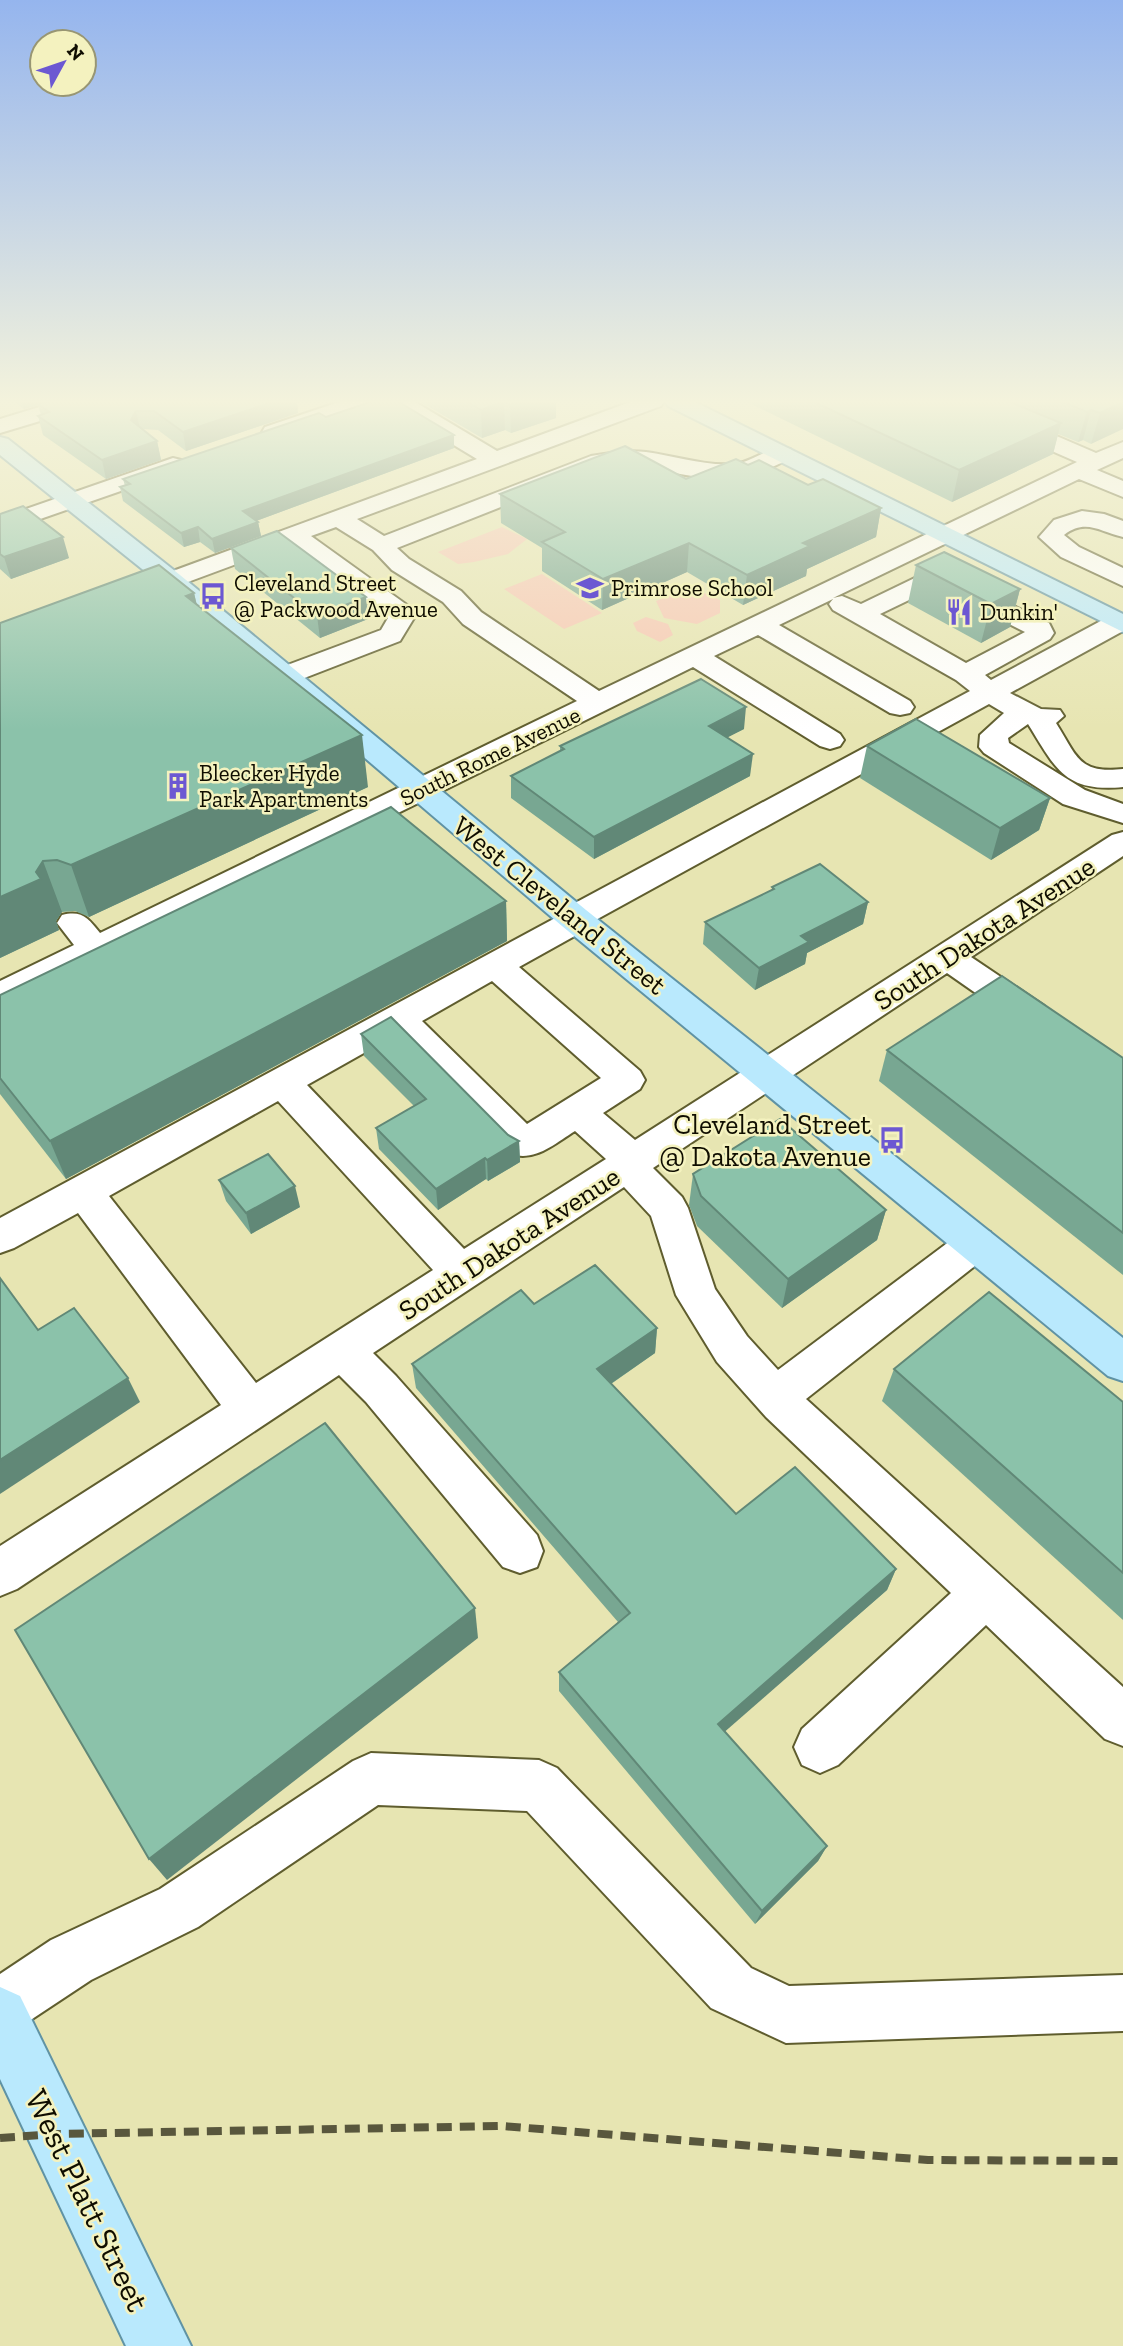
<svg xmlns="http://www.w3.org/2000/svg" width="1123" height="2346" font-family="'Zilla Slab',serif">
  <style>
    .green { fill: #f7c8b3 }
    .lines { fill: none; stroke-linecap: round; stroke-linejoin: round }
    .minor-casing { stroke: #5f5d2e; stroke-width: 4 }
    .major-casing { stroke: #6093a4; stroke-width: 4 }
    .minor { fill: #fff; fill-rule: evenodd }
    .major { fill: #b9e9fd; fill-rule: evenodd }
    .rail { stroke: #59573d; stroke-width: 8; stroke-dasharray: 15 8; stroke-linecap: butt }
    .wall { fill: #78a792 }
    .shaded-wall { fill: #618877 }
    .building { fill: #8bc2aa; stroke: #618877; stroke-width: 2 }
    .labels { text-anchor: middle; stroke-width: 5; stroke-linejoin: round; paint-order: stroke }
    .far-poi-label { font-size: 23px; fill: #0f0d00; stroke: #f4f2bf; text-anchor: start }
    .far-street-label { font-size: 23px; fill: #0f0d00; stroke: #f4f2bf }
    .street-label { font-size: 28px; fill: #0f0d00; stroke: #f4f2bf }
    .poi-label { font-size: 28px; fill: #0f0d00; stroke: #f4f2bf; text-anchor: end }
    .near-street-label { font-size: 33px; fill: #0f0d00; stroke: #f4f2bf }
  </style>
  <rect width="100%" height="100%" fill="#e7e5b2"/>
  <g class="green">
    <path d="M502 527 527 539 508 554 474 562 458 564 438 552Z"/>
    <path d="M542 574 602 613 564 629 504 589Z"/>
    <path d="M681 591 704 593 720 600V613L697 624 664 618 656 601Z"/>
    <path d="M646 617 668 624 673 635 660 642 637 631 633 623Z"/>
  </g>
  <g class="lines">
    <defs>
      <g id="minor">
        <path d="M59 401H93L90 406 0 433V419Z"/>
        <path d="M342 401H375L372 406 281 437H265L262 432 265 427Z"/>
        <path d="M404 401 415 402 497 451 633 401H664L661 406 357 519 384 536 591 456C610 453 627 450 646 452 675 456 704 466 733 464 753 463 769 444 790 449L793 454 790 459C775 465 760 474 744 477 697 486 649 459 597 469L397 548 409 559 461 591 481 612 599 691 1077 462 949 406 946 401H975L1096 453 1123 442V458L1097 470 1123 481V497L1079 479 833 598 842 596 861 604 923 574 939 570 1049 623 1054 633 1050 639 985 675 991 680 1110 616 1123 615V631L1010 693 1041 709 1060 710 1064 716 1056 723C1077 756 1078 774 1123 769V787C1064 793 1055 767 1028 724L1008 738 1009 743 1085 790 1123 804V823L1063 804 984 753 979 747 980 735 1004 713 989 704 592 922 589 928 519 967 640 1071 645 1080 640 1089 603 1113 635 1140 1112 835 1123 832V856L971 957 1044 1006 1050 1015 1044 1024 1032 1027 1020 1024 947 973 653 1168 682 1197 688 1208 715 1289 747 1336 778 1370 962 1232 976 1227 990 1232 996 1243 990 1254 806 1399 1123 1687V1746L1105 1739 986 1625 838 1765 820 1773 802 1765 794 1747 802 1729 951 1593 766 1417 717 1362 676 1295 651 1216 624 1187 373 1353 396 1376 537 1535 543 1551 537 1567 520 1573 503 1567 366 1402 339 1375 17 1589 0 1596V1546L221 1405 78 1213 14 1248 0 1253V1218L559 916 562 910 970 691 956 680 833 610 829 604 833 599 779 625 910 701 914 707 910 713 900 715 890 713 758 635 714 656 840 734 844 740 840 746 830 749 820 746 693 667 107 957 0 1007V981L74 945 57 923 62 915C82 910 88 918 100 933L577 701 463 624 443 602 392 570 373 550 336 527 311 536 407 605 414 618 400 641 294 682 284 684 274 682 270 676 274 670 381 630 388 618 290 544 142 599 133 602 124 599 120 594 124 589 477 459 399 412 396 407ZM936 587 1025 632 966 663 880 614ZM492 981 601 1078 527 1124 422 1021ZM394 1036 511 1154C535 1162 554 1144 575 1131L606 1159 464 1249 307 1085ZM278 1101 433 1270 256 1383 109 1196Z"/>
        <path d="M173 458 181 460 184 465 181 470 0 533V518Z"/>
        <path d="M1082 511 1104 514 1123 521V537C1100 532 1086 518 1064 535L1079 547 1123 568V586L1061 557 1039 537 1054 520Z"/>
        <path d="M371 1753 539 1760 557 1768 751 1968 789 1986 1123 1975V2031L786 2043 711 2008 527 1811 378 1805 198 1927 91 1980 20 2027 0 2035V1974L51 1940 160 1889 353 1761Z"/>
      </g>
      <g id="major">
        <path d="M665 401H693L1123 614V632L668 406Z"/>
        <path d="M0 437 8 439 180 575 586 910 1123 1338V1381L1108 1376 562 926 162 585 0 455Z"/>
        <path d="M0 1987 20 1996 191 2346H126L0 2079Z"/>
      </g>
    </defs>
    <use href="#minor" class="minor-casing"/>
    <use href="#major" class="major-casing"/>
    <use href="#minor" class="minor"/>
    <use href="#major" class="major"/>
    <path class="rail" d="M0 2138 55 2134 502 2126 928 2160 1123 2161"/>
  </g>
  <g class="wall">
    <path d="M13 401H297L298 413 186 451 158 430 142 429 157 441 161 460 106 479 43 435 38 416 41 415 38 405 24 409Z"/>
    <path d="M419 401H556V418L511 433 505 430 482 438Z"/>
    <path d="M745 401H1123L1091 444 1083 440 1078 442 1058 434 1053 454 952 502Z"/>
    <path d="M326 417 454 435V448L256 521 258 522 261 536 215 553 200 542 184 547 123 501 120 487 125 486 123 479Z"/>
    <path d="M748 465 881 508 876 537 807 569 806 576 743 605 687 572 602 610 542 571V548L501 523 500 494 686 479Z"/>
    <path d="M0 514 69 558 11 579 0 569Z"/>
    <path d="M231 548 366 597 368 619 320 638 235 569Z"/>
    <path d="M916 565 1020 589 1010 627 981 643 908 603Z"/>
    <path d="M194 593 197 605 368 787 89 917 75 911 62 912 56 921 59 930 0 958V623Z"/>
    <path d="M744 729 727 737 750 776 594 859 511 798V776L560 751V746Z"/>
    <path d="M867 746 1050 798 1039 830 991 860 860 778Z"/>
    <path d="M772 887 868 902 863 924 807 953 805 964 755 990 703 944 705 922 772 890Z"/>
    <path d="M506 901 507 941 66 1179 0 1094V995Z"/>
    <path d="M361 1034 508 1135 519 1141 520 1162 488 1181 486 1179 438 1210 379 1149 376 1128 414 1106 364 1056Z"/>
    <path d="M887 1050 1123 1058V1275L879 1081Z"/>
    <path d="M693 1174 886 1210 877 1240 782 1308 697 1226 689 1205Z"/>
    <path d="M219 1180 300 1207 251 1234 226 1201Z"/>
    <path d="M534 1304 657 1328 655 1353 611 1384 736 1514 896 1569 887 1590 724 1731 827 1846 818 1861 755 1924 559 1691V1672L618 1622 416 1388 412 1364Z"/>
    <path d="M894 1369 1123 1402V1620L882 1401Z"/>
  </g>
  <g class="shaded-wall">
    <path d="M22 401H50L24 409Z"/>
    <path d="M276 401H297L298 413 186 451 183 432Z"/>
    <path d="M504 401 505 430 482 438 481 410Z"/>
    <path d="M521 401H556V418L511 433 510 405Z"/>
    <path d="M1123 402V429L1091 444 1100 413Z"/>
    <path d="M1091 410 1083 440 1078 442 1087 412Z"/>
    <path d="M136 411 140 429 131 420Z"/>
    <path d="M1061 423 1053 454 952 502 959 470Z"/>
    <path d="M454 435V448L245 525 243 511Z"/>
    <path d="M157 441 161 460 106 479 102 460Z"/>
    <path d="M881 508 876 537 807 569 806 576 743 605 747 575 803 543Z"/>
    <path d="M258 522 261 536 215 553 212 539Z"/>
    <path d="M198 527 200 542 184 547 181 533Z"/>
    <path d="M63 537 69 558 11 579 4 557Z"/>
    <path d="M689 543 687 572 602 610 603 579Z"/>
    <path d="M1020 589 1010 627 981 643 991 604Z"/>
    <path d="M194 593 205 643 186 596Z"/>
    <path d="M366 597 368 619 320 638 317 616Z"/>
    <path d="M746 707 744 729 707 748 709 726Z"/>
    <path d="M362 735 368 787 89 917 71 865Z"/>
    <path d="M753 754 750 776 594 859V837Z"/>
    <path d="M1050 798 1039 830 991 860 1000 828Z"/>
    <path d="M43 861 62 912 56 921 59 930 0 958V897L36 872Z"/>
    <path d="M506 901 507 941 66 1179 50 1141Z"/>
    <path d="M868 902 863 924 807 953 805 964 755 990 759 968 801 936Z"/>
    <path d="M519 1141 520 1162 488 1181 487 1160Z"/>
    <path d="M485 1158 486 1179 438 1210 436 1189Z"/>
    <path d="M295 1186 300 1207 251 1234 246 1213Z"/>
    <path d="M886 1210 877 1240 782 1308 788 1279Z"/>
    <path d="M657 1328 655 1353 596 1394 597 1369Z"/>
    <path d="M128 1378 140 1402 0 1494V1460Z"/>
    <path d="M896 1569 887 1590 713 1742 718 1724Z"/>
    <path d="M475 1608 478 1638 167 1880 149 1859Z"/>
    <path d="M827 1846 818 1861 755 1924 762 1911Z"/>
  </g>
  <g class="building">
    <path d="M49 401H276L183 432 154 411H136L131 420 157 441 102 460 38 416 49 412 38 404Z"/>
    <path d="M373 401H397L454 435 243 511 258 522 212 539 198 527 181 533 120 487 130 484 123 479 319 413 326 417Z"/>
    <path d="M466 401H521L510 405 504 401 481 410Z"/>
    <path d="M812 401H1008L1061 423 959 470Z"/>
    <path d="M1061 401H1123V402L1100 413 1091 410 1087 412Z"/>
    <path d="M625 446 686 479 736 459 748 465 759 460 808 485 823 479 881 508 803 543 810 546 747 575 689 543 603 579 542 542 565 532 500 494Z"/>
    <path d="M23 506 63 537 4 557 0 554V514Z"/>
    <path d="M277 531 366 597 317 616 231 548Z"/>
    <path d="M944 552 1020 589 991 604 916 565Z"/>
    <path d="M159 565 194 593 186 596 362 735 71 865 57 860 43 861 36 872 41 879 0 897V623Z"/>
    <path d="M701 679 746 707 709 726 753 754 594 837 511 776 564 749 560 746Z"/>
    <path d="M916 719 1050 798 1000 828 867 746Z"/>
    <path d="M391 807 506 901 50 1141 0 1078V995Z"/>
    <path d="M820 864 868 902 801 936 809 942 759 968 705 922 774 889 772 887Z"/>
    <path d="M1002 976 1123 1058V1233L887 1050Z"/>
    <path d="M391 1017 508 1135 519 1141 487 1160 485 1158 436 1189 376 1128 426 1099 361 1034Z"/>
    <path d="M780 1119 886 1210 788 1279 701 1196 693 1174Z"/>
    <path d="M268 1154 295 1186 246 1213 219 1180Z"/>
    <path d="M595 1265 657 1328 597 1369 736 1514 795 1467 896 1569 718 1724 827 1846 762 1911 559 1672 630 1613 412 1364 521 1290 534 1304Z"/>
    <path d="M0 1278 38 1330 74 1308 128 1378 0 1460Z"/>
    <path d="M989 1292 1123 1402V1573L894 1369Z"/>
    <path d="M325 1423 475 1608 149 1859 15 1630Z"/>
  </g>
  <linearGradient id="sky" x2="0" y2="1"><stop stop-color="#95b5ee"/><stop offset="0.55" stop-color="#f4f3dc"/><stop offset="1" stop-color="#f4f3dc" stop-opacity="0"/></linearGradient>
  <rect width="1123" height="730" fill="url(#sky)"/>
  <defs>
    <symbol id="school-bare" viewBox="-9 -9 18 18"><path d="M0-5L7-2L0 1L-7-2ZM-4 1L0 2.5L4 1V4Q0 6-4 4Z" fill="#6c58d2" stroke="#f4f2bf" stroke-width="2.5" paint-order="stroke"/></symbol>
    <symbol id="bus-bare" viewBox="-9 -9 18 18"><path d="M-5-6H5V4H4V6H2V4H-2V6H-4V4H-5ZM-3.5-4V0h7V-4ZM-3.5 1.2v1.5H-2V1.2ZM2 1.2v1.5H3.5V1.2Z" fill="#6c58d2" stroke="#f4f2bf" stroke-width="2.5" paint-order="stroke"/></symbol>
    <symbol id="restaurant-bare" viewBox="-9 -9 18 18"><path d="M-5-6h1v4h1v-4h1v4h1v-4h1v5L-1.5 .5V6h-2V.5L-5-1ZM5-6V6H3V1.5H1.5Q1.5-4 5-6Z" fill="#6c58d2" stroke="#f4f2bf" stroke-width="2.5" paint-order="stroke"/></symbol>
    <symbol id="building-bare" viewBox="-9 -9 18 18"><path d="M-4-6H4V6H1V3H-1V6H-4ZM-2.5-4.3h1.7v1.8h-1.7ZM.8-4.3h1.7v1.8H.8ZM-2.5-1h1.7V.8h-1.7ZM.8-1h1.7V.8H.8Z" fill="#6c58d2" stroke="#f4f2bf" stroke-width="2.5" paint-order="stroke"/></symbol>
  </defs>
  <g fill-rule="evenodd">
    <use href="#school-bare" x="571" y="569" width="38" height="38"/>
    <use href="#bus-bare" x="194" y="577" width="38" height="38"/>
    <use href="#restaurant-bare" x="940" y="593" width="38" height="38"/>
    <use href="#building-bare" x="159" y="767" width="38" height="38"/>
    <use href="#bus-bare" x="873" y="1121" width="38" height="38"/>
  </g>
  <g class="labels">
    <g class="far-poi-label">
      <text x="234" y="591">Cleveland Street<tspan x="234" dy="26">@ Packwood Avenue</tspan></text>
      <text x="611" y="596">Primrose School</text>
      <text x="980" y="620">Dunkin'</text>
      <text x="199" y="781">Bleecker Hyde<tspan x="199" dy="26">Park Apartments</tspan></text>
    </g>
    <g class="far-street-label">
      <text transform="translate(490 756) rotate(-26)" y="8">South Rome Avenue</text>
    </g>
    <g class="street-label">
      <text transform="translate(560 905) rotate(39)" y="10">West Cleveland Street</text>
      <text transform="translate(984 933) rotate(-33)" y="10">South Dakota Avenue</text>
      <text transform="translate(509 1243) rotate(-33)" y="10">South Dakota Avenue</text>
    </g>
    <g class="poi-label">
      <text x="871" y="1134">Cleveland Street<tspan x="871" dy="32">@ Dakota Avenue</tspan></text>
    </g>
    <g class="near-street-label">
      <text transform="translate(88 2200) rotate(64)" y="12">West Platt Street</text>
    </g>
  </g>
  <g transform="translate(63 63) rotate(50)"><circle r="33" fill="#f4f2bf" stroke="#989673" stroke-width="2"/>
  <path d="M0-5L12 26L0 18L-12 26Z" fill="#6c58d2"/>
  <text y="-10" font-size="19" font-weight="bold" text-anchor="middle" fill="#0f0d00">N</text>
  </g>
</svg>
